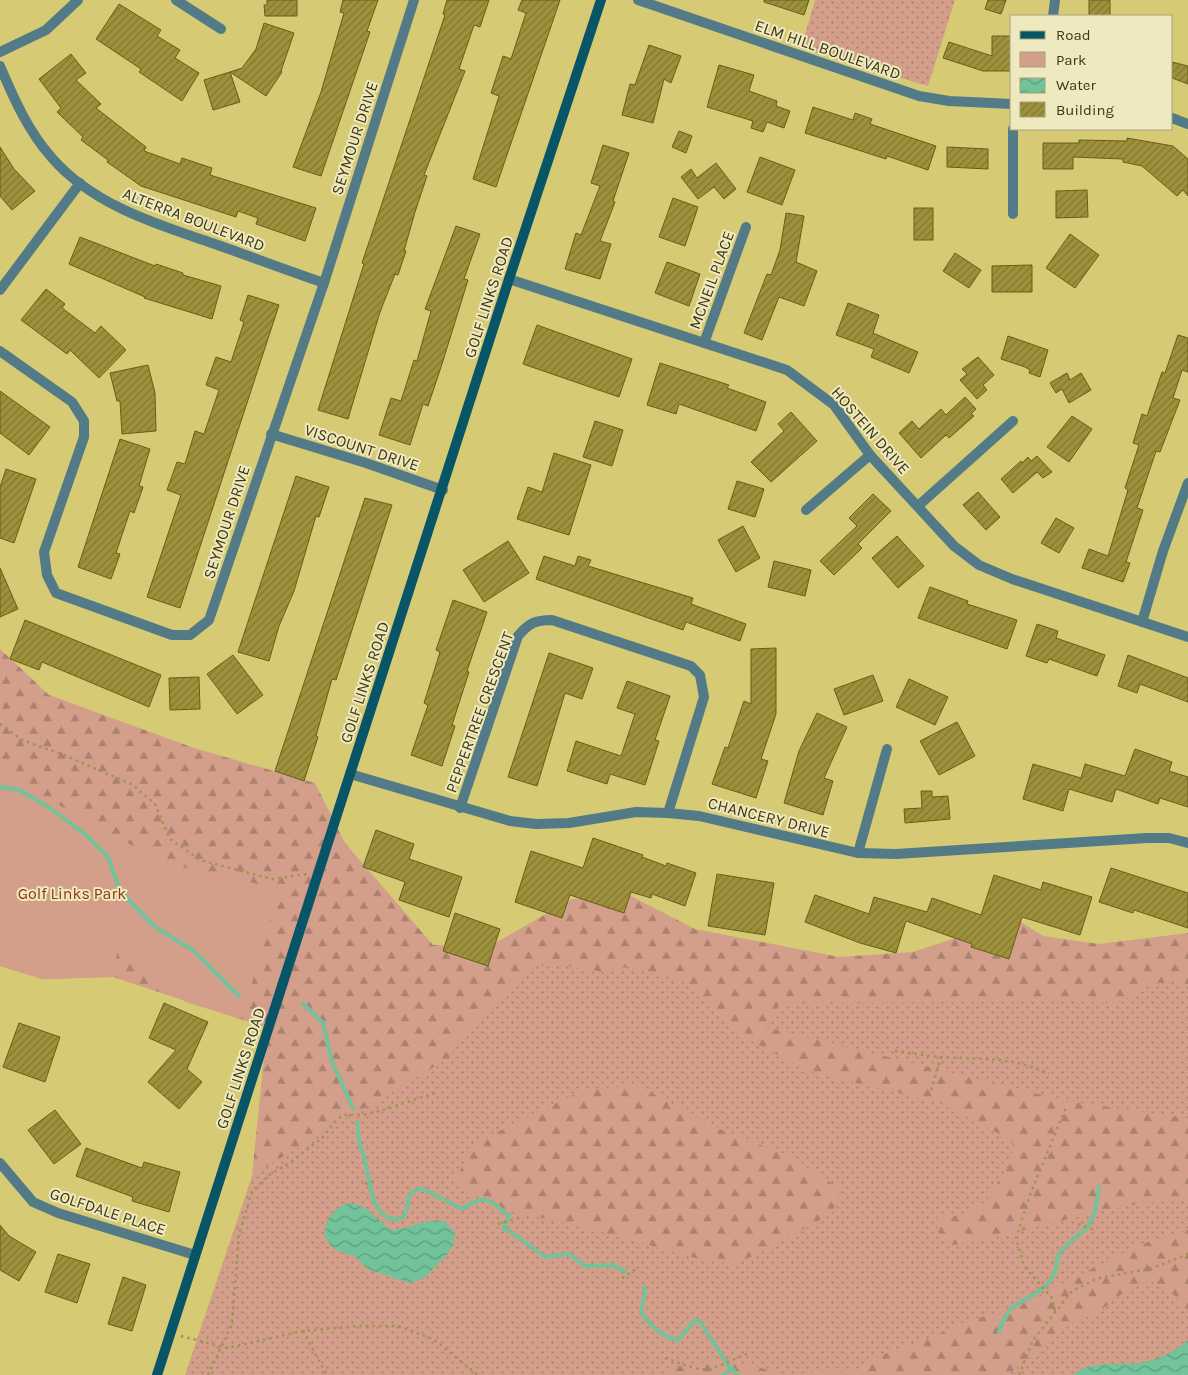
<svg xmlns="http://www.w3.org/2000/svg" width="1188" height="1375" font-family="Karla,sans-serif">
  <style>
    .grass { fill: url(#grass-dots) }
    .forest { fill: url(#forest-firs) }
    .park { fill: #d39e8a }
    .water { fill: url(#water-waves) }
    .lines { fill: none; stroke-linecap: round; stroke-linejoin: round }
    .stream { stroke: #72c29a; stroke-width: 4 }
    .building { fill: url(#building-hatch); stroke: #675e1b }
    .path { stroke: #9f9551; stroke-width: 2.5; stroke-dasharray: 2.5 4; stroke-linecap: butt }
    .minor { stroke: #537a87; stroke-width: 10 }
    .secondary { stroke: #085568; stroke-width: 10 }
    .labels { text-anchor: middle; stroke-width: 4; stroke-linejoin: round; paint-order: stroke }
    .street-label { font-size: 16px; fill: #3c3612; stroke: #efe9c0 }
    .park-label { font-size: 16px; fill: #8e360f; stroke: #efe9c0 }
  </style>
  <defs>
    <pattern id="grass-dots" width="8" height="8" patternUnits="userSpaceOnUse" patternTransform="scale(1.25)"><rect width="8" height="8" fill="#d39e8a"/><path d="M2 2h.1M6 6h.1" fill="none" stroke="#ac826f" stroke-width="1.8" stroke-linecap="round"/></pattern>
    <pattern id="forest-firs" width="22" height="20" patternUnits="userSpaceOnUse" patternTransform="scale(1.25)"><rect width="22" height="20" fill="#d39e8a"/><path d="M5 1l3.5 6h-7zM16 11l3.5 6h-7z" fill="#ac826f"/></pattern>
    <pattern id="water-waves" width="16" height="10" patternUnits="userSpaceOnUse" patternTransform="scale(1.25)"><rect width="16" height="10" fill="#72c29a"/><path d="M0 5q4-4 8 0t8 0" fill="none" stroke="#5f9e7c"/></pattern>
    <pattern id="building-hatch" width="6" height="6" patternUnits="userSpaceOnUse" patternTransform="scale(1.25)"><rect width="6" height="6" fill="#9e913b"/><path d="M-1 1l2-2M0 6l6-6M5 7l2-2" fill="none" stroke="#827730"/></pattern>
  </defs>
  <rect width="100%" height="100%" fill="#d6ca74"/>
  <g class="grass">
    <path d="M815 0H955L928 86 801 48Z"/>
    <path d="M572 923 898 976 1188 957V1375H185L331 942 478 983Z"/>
  </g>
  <g class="forest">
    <path d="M0 649 49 695 194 748 315 783 345 843 433 945 490 946 572 899 629 895 695 929 839 957 913 952 989 927 1021 922 1043 936 1099 944 1188 933V987L1172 980 1143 987 1118 1004 1079 1001 779 1004 766 1027 1067 1101 1188 1118V1200C1107 1201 1031 1234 952 1245L938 1232V1212L961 1217 985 1202 1012 1160 1013 1141 940 1103 810 1072 749 1040 681 980 627 967 603 972 556 964 533 967 451 1048 454 1055 252 1175 267 1028 113 977 42 979 0 966Z"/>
    <path d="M638 1086 724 1131 787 1155 841 1189 832 1213 770 1248 735 1264 699 1259 580 1226 502 1210 453 1184 467 1157 483 1139 585 1089Z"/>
    <path d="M1188 1230V1313L1178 1298 1154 1282 1133 1285 1100 1311 1062 1328 1008 1375H667L678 1366 725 1360 787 1374 831 1371 855 1372 879 1356 932 1337 967 1321 1015 1308 1138 1245Z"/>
  </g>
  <path class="park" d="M0 766 46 798 164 863 280 889 241 1019 186 1002 118 948 113 977 42 979 0 966Z"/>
  <g class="water">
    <path d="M350 1203 364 1207 391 1230C409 1229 429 1216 446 1222L455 1234 453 1245 447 1255 424 1278 410 1283 367 1269 356 1257 334 1249 325 1238C323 1221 334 1207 350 1203Z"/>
    <path d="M1188 1340V1375H1073C1092 1358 1119 1367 1144 1362 1157 1360 1178 1350 1188 1340Z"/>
  </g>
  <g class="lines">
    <g class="stream">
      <path d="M0 787 20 790 51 809 85 834 108 857 120 891 155 927 194 951 239 996"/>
      <path d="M303 1004 323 1023 332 1062 353 1108"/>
      <path d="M357 1122C358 1129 358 1134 359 1141 359 1146 362 1151 364 1156 369 1174 369 1215 393 1219 409 1221 407 1204 409 1194L421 1188 462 1209C486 1193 488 1199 509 1216L503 1229 511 1232 545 1257 569 1254 585 1266 612 1265 625 1271"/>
      <path d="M644 1287 645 1292 641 1312C648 1323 664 1339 678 1340L694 1321 697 1320 700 1322 731 1369 723 1375"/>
      <path d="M999 1332C1009 1296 1030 1304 1049 1282 1060 1270 1054 1259 1061 1251 1068 1243 1077 1237 1084 1230 1095 1221 1097 1200 1099 1187"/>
      <path d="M731 1367 737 1375"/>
    </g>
  </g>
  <g class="building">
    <path d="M267 0H297V16H265L264 5H267Z"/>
    <path d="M343 0H378L367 31 370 32 321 176 293 167 321 92 344 13 340 12Z"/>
    <path d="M447 0H489L480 27 474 25 459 69 465 71 424 175 427 176 415 212 404 251H406L398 275 395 274 380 312 348 419 318 410 364 264 362 263 445 15 443 14Z"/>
    <path d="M522 0H560L496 187 473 179 499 96 491 93 503 56 511 59 526 13 518 10Z"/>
    <path d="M764 0H809L804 15 764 2Z"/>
    <path d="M988 0H1006L1001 14 985 9Z"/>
    <rect x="1089" y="0" width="21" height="16"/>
    <path d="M119 4 161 30 157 36 180 50 175 58 199 73 182 101 139 72 141 69 96 39Z"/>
    <path d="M264 23 294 33 281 71 282 72 266 96 230 72 242 68 256 49Z"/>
    <path d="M992 36H1012V71H983L943 58 949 42 992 56Z"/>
    <path d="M649 45 681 56 671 83 664 79 653 123 622 115 630 84 635 85Z"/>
    <path d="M71 54 86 73 76 80 101 104 96 108 146 147 144 151 180 164 182 158 212 168 210 175 316 208 305 241 256 224 258 218 238 211 236 217 141 186 107 162 108 160 81 140 83 137 57 112 61 108 39 79Z"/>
    <path d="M1172 62 1188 66V84L1172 78Z"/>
    <path d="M719 65 754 75 749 91 777 101 776 106 790 111 784 128 767 122 763 132 751 128 753 121 707 107Z"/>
    <path d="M230 72 240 102 213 110 204 80Z"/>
    <path d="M813 107 853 120 855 113 872 119 870 124 936 146 928 170 887 156 886 159 805 133Z"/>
    <path d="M679 131 692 136 686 153 672 147Z"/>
    <path d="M1127 138 1173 146 1188 159V196L1183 190 1177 196 1142 166 1123 162V159L1073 157V169H1043V143H1079V140L1127 141Z"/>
    <path d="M603 145 629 153 613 201 615 202 600 241 611 244 600 279 565 269 576 233 581 235 600 186 591 183Z"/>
    <path d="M0 147 14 169 35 191 12 210 0 196Z"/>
    <path d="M947 147 988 149V169L947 167Z"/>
    <path d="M760 157 795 170 782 205 747 192Z"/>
    <path d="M716 163 736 189 724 199 714 187 698 199 681 177 691 169 697 178Z"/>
    <path d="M1087 190 1088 217 1056 218V191Z"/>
    <path d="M673 198 698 207 685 246 659 237Z"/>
    <rect x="914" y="208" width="19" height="32"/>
    <path d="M786 213 804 216 796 262 817 271 804 306 779 297 762 340 744 333 767 274 771 275 780 250Z"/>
    <path d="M456 226 480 234 464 279 468 280 442 364 428 406 423 404 410 445 379 435 391 398 401 401 414 360 417 361 431 311 425 309Z"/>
    <path d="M1070 234 1099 255 1075 288 1046 268Z"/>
    <path d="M80 237 155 266 156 264 183 273V275L221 286 212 319 144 298 145 297 69 264Z"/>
    <path d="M955 253 981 270 969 288 943 271Z"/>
    <path d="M667 262 700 274 689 306 655 293Z"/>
    <path d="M1032 265V292H992V266Z"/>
    <path d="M46 289 65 304 62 308 95 333 101 326 126 350 99 378 70 350 67 354 21 320Z"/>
    <path d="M248 295 279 305 180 608 147 597 181 495 167 490 177 462 185 464 195 431 204 434 219 390 206 385 216 357 231 362 244 322 240 320Z"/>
    <path d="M848 303 879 315 873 333 918 352 909 373 871 357 874 349 836 335Z"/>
    <path d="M537 325 632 359 619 397 523 364Z"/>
    <path d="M1178 335 1188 338V372L1182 370 1173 398 1180 400 1160 452 1156 451 1137 508 1143 510 1126 562 1130 563 1123 582 1082 568 1089 549 1108 556 1128 490 1125 488 1139 445 1133 443 1142 414 1147 416 1162 372 1165 373Z"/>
    <path d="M1008 336 1048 350 1040 377 1029 373 1030 370 1025 367 1001 359Z"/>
    <path d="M978 357 994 375 983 385 987 390 977 399 960 380 967 374 962 369Z"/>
    <path d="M660 363 729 385 727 388 766 402 756 431 679 404 676 414 647 405Z"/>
    <path d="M148 365 155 393 156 431 122 434 120 401H117L110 373Z"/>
    <path d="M1067 373 1070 380 1081 373 1091 390 1069 403 1062 389 1056 393 1050 383Z"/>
    <path d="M0 391 50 427 29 455 0 433Z"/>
    <path d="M965 397 976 409 971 414 974 416 949 438 946 435 921 458 899 433 912 421 919 429 941 409 946 415Z"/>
    <path d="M791 412 817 441 771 482 751 462 784 431 778 424Z"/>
    <path d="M1072 416 1092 429 1069 462 1047 447Z"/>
    <path d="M595 421 623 430 612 466 583 457Z"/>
    <path d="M120 439 150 449 139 486 143 487 134 513 130 511 116 553 120 554 111 579 78 567Z"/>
    <path d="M554 453 591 465 569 535 517 519 528 487 542 492Z"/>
    <path d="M1037 456 1052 472 1043 478 1037 472 1013 493 1001 479 1021 461 1022 463 1028 457 1031 461Z"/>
    <path d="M6 469 36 479 14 543 0 538V487Z"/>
    <path d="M296 476 329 487 319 517 316 516 294 591 279 626 269 661 238 652Z"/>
    <path d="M737 481 764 489 755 517 728 509Z"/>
    <path d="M978 492 1000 517 986 530 963 505Z"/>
    <path d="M873 494 891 511 858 544 862 548 834 575 820 561 857 526 849 518Z"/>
    <path d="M365 498 392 505 336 680 332 679 316 736 318 737 304 781 275 771Z"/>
    <path d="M1056 518 1074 528 1059 553 1041 543Z"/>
    <path d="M743 526 760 558 736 572 718 540Z"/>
    <path d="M897 536 924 566 898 588 872 558Z"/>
    <path d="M508 541 529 573 484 602 463 570Z"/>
    <path d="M544 556 575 566 578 556 591 560 588 566 693 598 691 604 746 624 740 641 686 622 683 630 536 579Z"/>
    <path d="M774 561 811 570 805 596 768 587Z"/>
    <path d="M0 568 18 609 0 617Z"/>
    <path d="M930 587 968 601 967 604 1017 620 1007 649 918 618Z"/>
    <path d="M453 600 487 612 467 671 469 672 452 725 455 726 442 766 411 755 428 705 424 703 440 652 436 650Z"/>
    <path d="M25 620 161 675 149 707 42 662 39 670 10 659Z"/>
    <path d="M1037 624 1058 631 1056 638 1105 655 1097 676 1049 659 1047 663 1026 656Z"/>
    <path d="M776 648V714L761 759 768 761 756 798 712 784 725 747 728 748 744 701 751 704V649Z"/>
    <path d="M549 653 593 668 582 699 565 693 537 786 508 777Z"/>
    <path d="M233 655 263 695 237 714 207 674Z"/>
    <path d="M1128 655 1188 678V702L1140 684 1137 693 1118 686Z"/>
    <path d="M873 675 883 701 844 715 834 689Z"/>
    <path d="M199 677 200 709 170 710 169 678Z"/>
    <path d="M909 679 948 697 935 725 896 707Z"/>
    <path d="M627 681 670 696 655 740 659 741 645 785 610 774 607 784 567 771 576 741 621 756 635 714 617 708Z"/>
    <path d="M817 713 847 727 824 778 833 781 823 815 784 803 799 751Z"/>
    <path d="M957 722 975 756 939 775 920 741Z"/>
    <path d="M1135 749 1172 762 1169 771 1188 777V807L1160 798 1158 804 1116 789 1112 802 1069 789 1063 811 1023 799 1033 764 1081 778 1085 764 1125 776Z"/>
    <path d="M921 791H932V797L948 796 950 819 905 823 904 809 922 808Z"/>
    <path d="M376 830 414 844 409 859 462 877 449 917 399 900 405 882 363 867Z"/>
    <path d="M593 838 643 855 642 857 666 866 667 863 696 873 685 906 652 894 651 898 631 892 624 913 570 895 562 918 515 902 531 851 583 868Z"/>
    <path d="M1111 868 1188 893V928L1134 910 1133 913 1099 902Z"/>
    <path d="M717 874 774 883 765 935 708 926Z"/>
    <path d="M994 875 1041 890 1043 882 1092 897 1080 935 1022 917 1009 959 971 947 972 944 906 921 896 953 860 943 805 922 815 895 869 914 874 897 927 912 932 898 981 915Z"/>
    <path d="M455 913 500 929 488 966 443 951Z"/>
    <path d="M164 1003 208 1022 187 1069 202 1082 179 1109 148 1082 176 1050 149 1038Z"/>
    <path d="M19 1023 60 1037 45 1082 3 1067Z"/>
    <path d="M55 1110 81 1144 54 1164 28 1130Z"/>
    <path d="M86 1148 142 1168 144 1162 180 1172 169 1212 132 1201 133 1197 76 1176Z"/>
    <path d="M0 1225 9 1236 36 1252 19 1281 0 1270Z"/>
    <path d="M58 1254 90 1264 77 1303 45 1292Z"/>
    <path d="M123 1277 146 1285 132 1331 108 1324Z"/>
  </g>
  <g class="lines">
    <g class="path">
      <path d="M0 724 22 740 64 755 133 785 155 804 170 839 200 860 272 879 307 874"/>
      <path d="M895 1051C911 1053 927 1056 942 1057 982 1060 1012 1056 1049 1074"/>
      <path d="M931 1090 941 1057"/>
      <path d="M365 1184 375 1181"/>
      <path d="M498 1224 522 1217"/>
      <path d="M1078 1224 1095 1230"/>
      <path d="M622 1278 636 1269"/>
      <path d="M1055 1311 1053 1299 1024 1266 1016 1238 1030 1195 1066 1107"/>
      <path d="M303 1331 327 1375"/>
      <path d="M181 1336 227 1348 303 1331 358 1326H398L433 1339 478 1375"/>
      <path d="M665 1358C712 1375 703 1372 747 1354"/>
      <path d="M208 1375 232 1324 239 1234 252 1192 269 1175 288 1164 322 1138 337 1119 346 1115H363L386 1109 435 1093"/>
      <path d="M1019 1375 1033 1340 1072 1291 1098 1278 1150 1269 1188 1254"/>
    </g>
    <g class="minor">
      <path d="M176 0 221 29"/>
      <path d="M638 0 919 96 949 101 1012 104"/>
      <path d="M1053 16 1055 0"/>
      <path d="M0 52 46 30 78 0"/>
      <path d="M0 66C14 99 28 131 52 158 93 205 156 224 212 243 249 256 286 270 324 283"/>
      <path d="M1172 118 1188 124"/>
      <path d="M1013 214V129"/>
      <path d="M509 279 787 370 834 405 870 455 954 546 979 565 1012 579 1188 637"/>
      <path d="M0 290 80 183"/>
      <path d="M704 343 746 227"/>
      <path d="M0 351 72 402 84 421V437L44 552 47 575 56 593 172 635H190L209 620 324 283 414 0"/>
      <path d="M271 434 366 463 443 490"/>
      <path d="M918 506 1013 421"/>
      <path d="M806 510 870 455"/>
      <path d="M1142 622 1163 551 1188 483"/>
      <path d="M350 774 510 821 536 824 569 823 636 812 668 813 699 816 858 853 896 854 1147 838H1169L1188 843"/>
      <path d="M460 808 518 636C529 623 535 620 552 620L691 666 700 675 704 697 668 813"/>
      <path d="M858 853 887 749"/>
      <path d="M0 1163 33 1202 58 1213 195 1255"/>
    </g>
    <path class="secondary" d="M157 1375 509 279 601 0"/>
  </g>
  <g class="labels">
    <g class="street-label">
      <text transform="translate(828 49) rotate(19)" y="6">ELM HILL BOULEVARD</text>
      <text transform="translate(354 138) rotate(-72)" y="6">SEYMOUR DRIVE</text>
      <text transform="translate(194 219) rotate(21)" y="6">ALTERRA BOULEVARD</text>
      <text transform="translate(711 280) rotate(-70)" y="6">MCNEIL PLACE</text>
      <text transform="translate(488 297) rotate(-72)" y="6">GOLF LINKS ROAD</text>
      <text transform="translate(871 430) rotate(49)" y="6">HOSTEIN DRIVE</text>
      <text transform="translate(362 447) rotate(18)" y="6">VISCOUNT DRIVE</text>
      <text transform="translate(226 522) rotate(-72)" y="6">SEYMOUR DRIVE</text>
      <text transform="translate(364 682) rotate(-72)" y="6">GOLF LINKS ROAD</text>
      <text transform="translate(479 712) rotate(-70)" y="6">PEPPERTREE CRESCENT</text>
      <text transform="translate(769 817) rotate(14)" y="6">CHANCERY DRIVE</text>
      <text transform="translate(240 1068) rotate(-72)" y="6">GOLF LINKS ROAD</text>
      <text transform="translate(108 1211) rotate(18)" y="6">GOLFDALE PLACE</text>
    </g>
    <g class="park-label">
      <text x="72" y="899">Golf Links Park</text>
    </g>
  </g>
  <rect x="1010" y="15" width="162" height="115" fill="#efe9c0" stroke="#a7a17a"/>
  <rect x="1020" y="31" width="25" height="8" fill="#085568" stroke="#a7a17a"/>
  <text x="1056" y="40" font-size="15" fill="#3c3612">Road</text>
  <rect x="1020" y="52" width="25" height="15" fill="#d39e8a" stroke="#a7a17a"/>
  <text x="1056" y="65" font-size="15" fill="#3c3612">Park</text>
  <rect x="1020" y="78" width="25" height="15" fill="url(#water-waves)" stroke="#a7a17a"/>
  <text x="1056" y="90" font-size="15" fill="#3c3612">Water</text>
  <rect x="1020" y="102" width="25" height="15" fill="url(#building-hatch)" stroke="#a7a17a"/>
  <text x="1056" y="115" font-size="15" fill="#3c3612">Building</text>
</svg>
